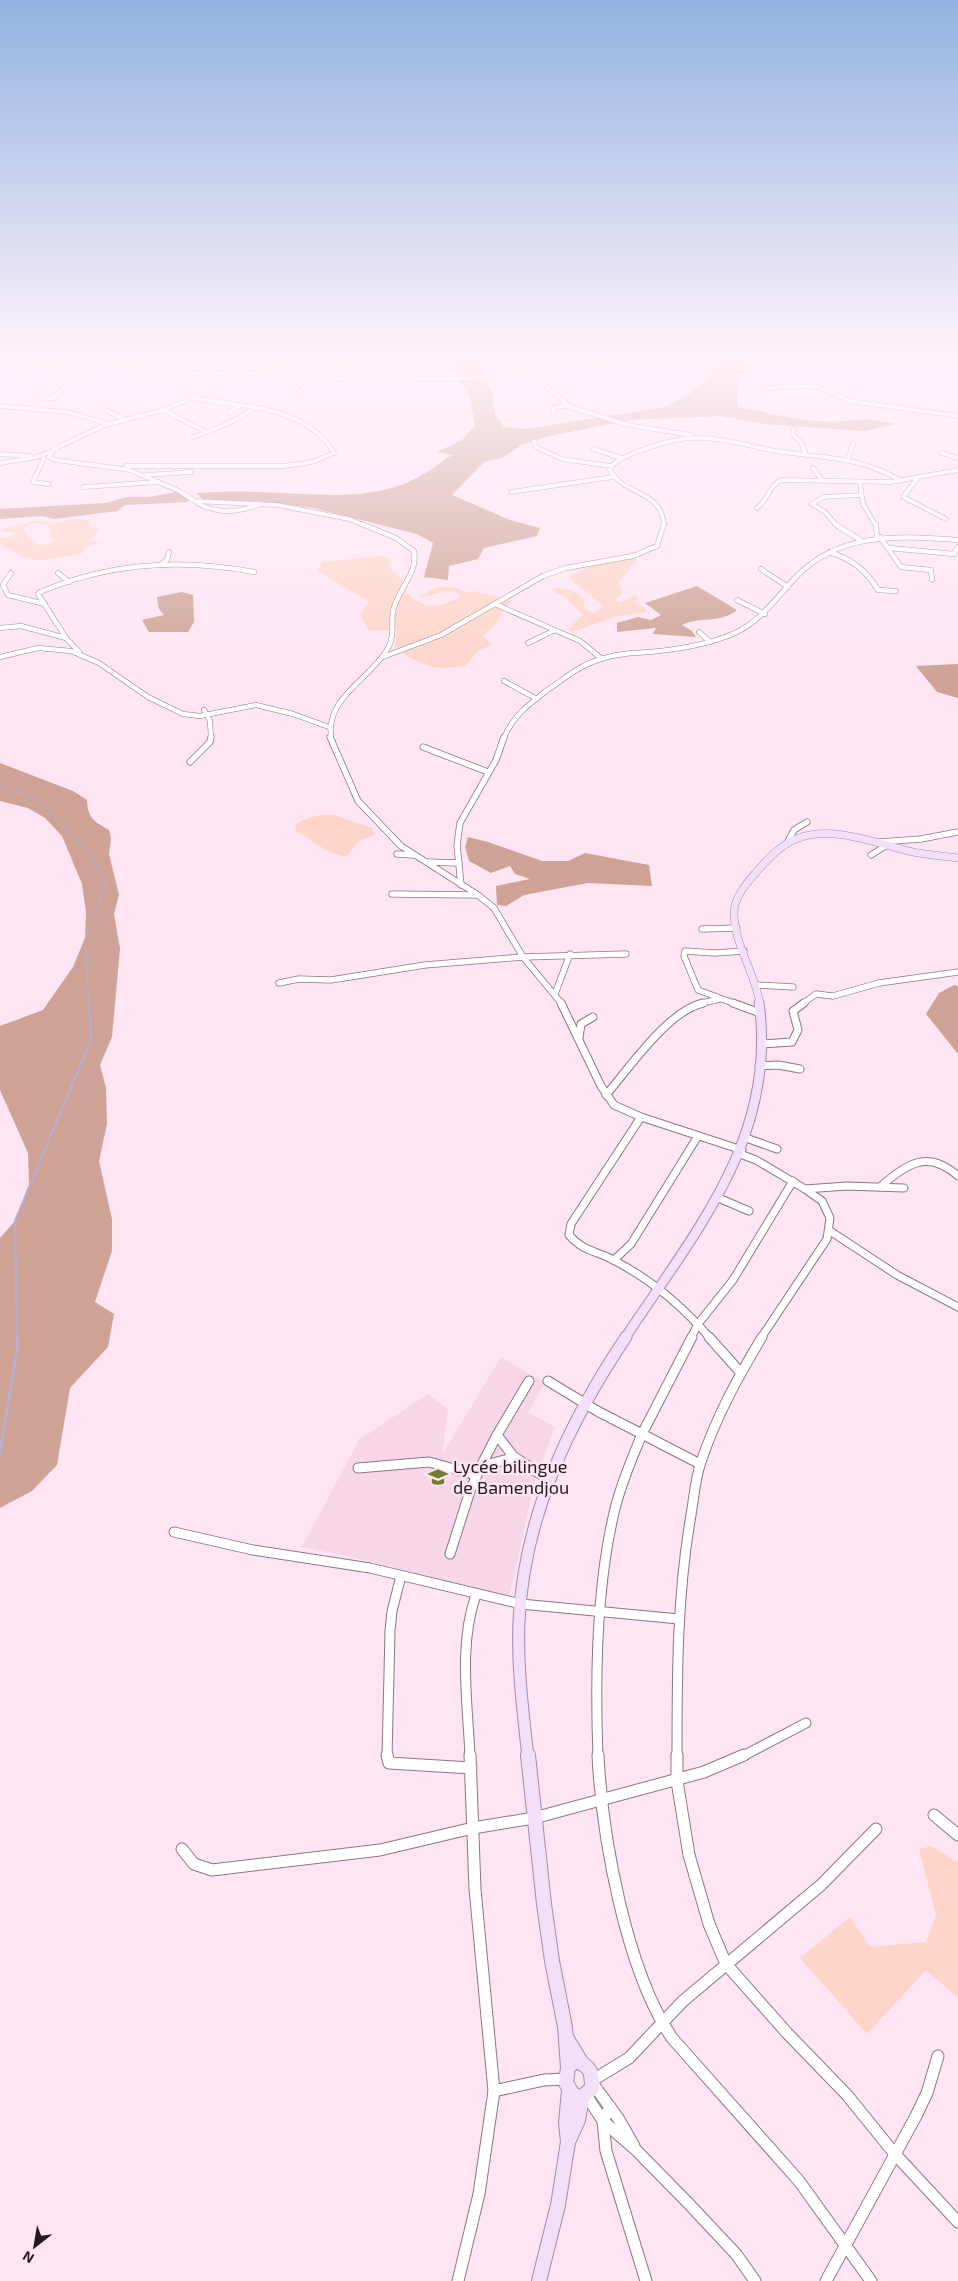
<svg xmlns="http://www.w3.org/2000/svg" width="958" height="2281" font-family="'Exo 2',sans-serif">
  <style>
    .built { fill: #f6d6e7 }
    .green { fill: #fed5c9; fill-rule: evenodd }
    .forest { fill: #cea396 }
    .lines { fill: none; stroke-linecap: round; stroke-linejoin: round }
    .stream-far2 { stroke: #b5afd6; stroke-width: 1 }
    .stream-far1 { stroke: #b5afd6; stroke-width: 2 }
    .stream { stroke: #b5afd6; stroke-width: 2.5 }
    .minor-far5-casing { stroke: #8d7682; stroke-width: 5 }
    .minor-far4-casing { stroke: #8d7682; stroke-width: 5.5 }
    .minor-far3-casing { stroke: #8d7682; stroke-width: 7 }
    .minor-far2-casing { stroke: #8d7682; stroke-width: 9 }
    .minor-far1-casing { stroke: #8d7682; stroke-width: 11 }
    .minor-casing { stroke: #8d7682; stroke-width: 13 }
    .major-far3-casing { stroke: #a48ca9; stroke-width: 8 }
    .major-far2-casing { stroke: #a48ca9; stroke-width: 11 }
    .major-far1-casing { stroke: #a48ca9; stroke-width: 13 }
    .major-casing { stroke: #a48ca9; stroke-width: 16 }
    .minor-far5 { stroke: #fff; stroke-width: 4 }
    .minor-far4 { stroke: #fff; stroke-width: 4.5 }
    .minor-far3 { stroke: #fff; stroke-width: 5.5 }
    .minor-far2 { stroke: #fff; stroke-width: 7 }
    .minor-far1 { stroke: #fff; stroke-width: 9 }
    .minor { stroke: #fff; stroke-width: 11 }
    .major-far3 { stroke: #f2dff8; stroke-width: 7 }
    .major-far2 { stroke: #f2dff8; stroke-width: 9 }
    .major-far1 { stroke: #f2dff8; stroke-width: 11 }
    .major { stroke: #f2dff8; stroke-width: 14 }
    .labels { text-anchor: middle; stroke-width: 5; stroke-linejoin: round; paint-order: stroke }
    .near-poi-label { font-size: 18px; fill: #231a1f; stroke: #ffe5f3; text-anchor: start }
  </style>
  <rect width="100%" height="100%" fill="#ffe5f3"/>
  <path class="built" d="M501 1357 545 1383 528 1412 555 1427 535 1481 510 1593 505 1596 463 1586 365 1560 302 1547 359 1440 428 1394 448 1409 442 1455Z"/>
  <g class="green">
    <path d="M73 519 89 520 90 525 100 530 90 539 94 542 108 541 86 547 81 554C43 560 34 567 0 544V537L8 538 18 533 0 531 2 529 34 521 55 523ZM35 523 48 525 54 542 44 545 35 544 24 530 26 526Z"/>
    <path d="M384 556 389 559 391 570 403 580 401 587C423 610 431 609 460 598L457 592 445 591 418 599C432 586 451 582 467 593L475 591C487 597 501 593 511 602 503 608 503 614 497 622 494 628 487 631 483 637L493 644 478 651 465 666C431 671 422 665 395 648L397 630H368L360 614 369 602 318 571 322 562Z"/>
    <path d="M632 559H638L619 582 622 594 615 600 620 603 635 595 638 599 635 602 645 608 646 612 615 617 572 632 568 629 583 615 566 598 551 590C564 585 575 591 585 600L583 607 594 613 602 607 600 603 571 580 570 576 596 564Z"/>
    <path d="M320 815H334L372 828 375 834 359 841 346 857 329 852 295 830 296 825 302 820Z"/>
    <path d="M931 1846 958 1862V1998L926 1970 867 2034 800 1958 850 1917 870 1947 926 1942 936 1915 919 1849Z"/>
  </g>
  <g class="forest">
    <path d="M446 356H483L484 376 493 394 495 414 504 427 527 429 664 407 688 395 704 381 725 356H762C744 368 733 385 738 407L802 420 832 422 867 419 896 424 864 431 764 424 721 416 631 420 549 436 523 444 502 458 484 462 452 495 510 520 540 528 537 536 484 548 478 559 449 566 448 580 424 577 433 543 417 534 313 508 258 501 204 502 197 493C217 492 238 491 258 492 309 493 358 502 406 483 423 476 437 465 452 455L437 452 462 440 475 426 470 398Z"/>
    <path d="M176 492 190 498 188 502 125 505 117 511 54 519 42 516 0 519V509L106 503 126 497H149Z"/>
    <path d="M697 586 737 610C720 624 700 616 682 625L692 631 696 637 653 634 656 628 617 632V623L638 617 651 620 661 615 645 603Z"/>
    <path d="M182 592 193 595 194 622 188 632H149L142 620 164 615 159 609 157 597Z"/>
    <path d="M958 664V698L937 692 916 666Z"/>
    <path d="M0 763 73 791 87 800C88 819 94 821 109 830L111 838 109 854 119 895 114 914 120 949 112 1037 100 1065 106 1088 107 1124 99 1161 112 1219V1251L95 1302 114 1314 108 1347 70 1388 57 1465 32 1491 0 1508V1238L15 1221 29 1184 28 1153 0 1090V1026L43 1010 73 967 85 938 86 912 82 884 62 836 45 818 28 808 0 801Z"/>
    <path d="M468 837 488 842 542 861H568L585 853 649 865 652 886 588 883 524 895 506 906 497 905 496 886 530 879 515 874 510 866 491 873 469 861 465 847Z"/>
    <path d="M954 985 958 986V1054L926 1014 939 993Z"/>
  </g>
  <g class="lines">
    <path class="stream-far2" d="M0 785 43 803 91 855 106 884 85 938 89 1004"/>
    <path class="stream-far1" d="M17 1338 15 1221 91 1040 89 1003"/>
    <path class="stream" d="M0 1454 17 1348V1337"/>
    <defs>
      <g id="minor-far5">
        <path d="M229 356 231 371 234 372 346 379"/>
        <path d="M586 356 577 364H612"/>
        <path d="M618 356 621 359"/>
        <path d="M671 356H674"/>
        <path d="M904 356H955"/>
        <path d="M0 357 203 374 238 372 296 356"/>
        <path d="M517 360 532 373"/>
        <path d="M331 367 373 368"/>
        <path d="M369 368 370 375C432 382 493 378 555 371"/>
        <path d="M502 368 523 371"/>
        <path d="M540 373V381L568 405 554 408 553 414"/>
        <path d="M228 374 193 398 163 410 105 425 58 447 52 451 49 457 56 460 130 470 179 491 195 501 277 505 349 519 366 526"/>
        <path d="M324 377 331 367 330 356"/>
        <path d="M8 380 30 360"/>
        <path d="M39 382 66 384"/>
        <path d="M763 388 816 386 850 401 958 416"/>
        <path d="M299 393 312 377"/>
        <path d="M39 399 54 398 65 386 107 356"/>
        <path d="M0 406 67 412 110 424"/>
        <path d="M567 406 628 425 691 435"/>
        <path d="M104 409 123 419"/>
        <path d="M163 410 206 432"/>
        <path d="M229 413 239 406"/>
        <path d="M794 429 793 435 801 442 805 453"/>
        <path d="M194 437 227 424 256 408"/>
        <path d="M534 441 536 447 562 459 611 466"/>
        <path d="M593 449 622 458"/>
        <path d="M942 453 958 458"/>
        <path d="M0 454 31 456"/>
        <path d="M44 458 33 482 49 484"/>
        <path d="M848 459 853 444"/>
        <path d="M0 463 37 457 52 451"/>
        <path d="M126 466H284L312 462 334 453C306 405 242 407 193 398"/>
        <path d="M813 468 822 480"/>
        <path d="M146 475 191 472"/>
        <path d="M917 479 903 497 946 519"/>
        <path d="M860 483 863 504 876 526"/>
        <path d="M84 487 159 482"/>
        <path d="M511 492 613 477"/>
        <path d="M197 503C218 514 236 513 258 505"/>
        <path d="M757 508C768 500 769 486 781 480L891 482 958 470"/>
        <path d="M664 526C662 489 625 497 610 470 612 461 626 457 634 453 653 446 672 439 693 438 721 437 748 446 776 451 821 458 861 456 901 481"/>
        <path d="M837 526 825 512 812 504 823 497 861 495"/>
      </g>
      <g id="minor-far4">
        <path d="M835 524 860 540"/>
        <path d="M876 524 877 537"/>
        <path d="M880 537 901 567 931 570 932 580"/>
        <path d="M889 548 954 554 958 547"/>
        <path d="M829 552C850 558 867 571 878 590L896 591"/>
        <path d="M160 565 167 560 169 552"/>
        <path d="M761 569 788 587"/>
        <path d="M11 573 3 585 8 595 45 604"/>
        <path d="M58 573 69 582"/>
        <path d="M737 600 765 614"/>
        <path d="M495 604 580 641 602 659"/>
        <path d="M0 628 21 626 66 638"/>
        <path d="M699 632 710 642"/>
        <path d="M528 643 555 630"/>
        <path d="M79 652 66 638 38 594 40 592C108 563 181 558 254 572"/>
        <path d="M0 657 38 648 71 651 99 663 148 697 183 714 200 716 256 705 293 714 329 727"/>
        <path d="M383 657 441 635 543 576 566 568 633 556 657 546 664 524"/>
        <path d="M504 681 537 699"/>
        <path d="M204 710 210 721 211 738"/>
        <path d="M331 738C325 697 371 679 388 648 395 636 391 624 393 611 398 588 418 575 414 551L396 538 362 524"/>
        <path d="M504 738C513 716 528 705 546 691 563 680 578 666 598 660 614 654 633 653 650 652 678 649 708 645 735 633 761 621 776 598 795 578 839 531 899 536 958 540"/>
      </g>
      <g id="minor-far3">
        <path d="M330 737 358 801 401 846 478 895 494 908 523 957 562 1004"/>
        <path d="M423 747 488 772"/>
        <path d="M190 762 210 742 211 737"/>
        <path d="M879 842 921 839 958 832"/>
        <path d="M787 843 794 830 807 822"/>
        <path d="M397 854 413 855"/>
        <path d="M871 855 887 845"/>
        <path d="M428 862 459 863"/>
        <path d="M461 885 457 845 460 823 496 760 504 737"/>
        <path d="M392 894 477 895"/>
        <path d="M702 929 737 928"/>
        <path d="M279 983 299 979 331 980 425 965 523 957 626 954"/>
        <path d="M756 985 793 987"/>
        <path d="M555 994 570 954"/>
        <path d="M698 1004 720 999"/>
        <path d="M736 1004 698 990 684 956 685 951 715 953 744 951"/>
        <path d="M802 1004 816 994 833 996 879 983 958 972"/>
      </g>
      <g id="minor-far2">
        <path d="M561 1003 601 1086 614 1105 641 1117 742 1150"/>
        <path d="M733 1003 760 1013"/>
        <path d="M579 1038 581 1024 593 1017"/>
        <path d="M761 1044 792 1042 798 1030 793 1011 804 1003"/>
        <path d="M759 1066 778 1065 800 1069"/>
        <path d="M606 1095C630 1067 668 1011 703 1003"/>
        <path d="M641 1117 571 1224 569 1235C585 1253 596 1250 615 1261 650 1279 684 1308 710 1338"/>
        <path d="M746 1138 777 1149"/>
        <path d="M740 1154 756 1160 805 1189 847 1186 904 1188"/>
        <path d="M880 1187C906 1164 928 1149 958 1176"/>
        <path d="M716 1197 749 1211"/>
        <path d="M830 1231 897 1275 958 1307"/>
        <path d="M614 1260 631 1244 698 1136"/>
        <path d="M691 1338 698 1324 733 1280 793 1181"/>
        <path d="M761 1338 827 1239 830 1218 822 1201 805 1189"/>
      </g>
      <g id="minor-far1">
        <path d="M692 1337 642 1434 700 1464"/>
        <path d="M709 1337 741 1373"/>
        <path d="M529 1381 497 1435 513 1456 549 1480"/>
        <path d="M548 1381 599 1412 642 1434C632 1459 621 1483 615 1509 596 1585 595 1679 598 1757"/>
        <path d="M481 1466 497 1435"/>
        <path d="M358 1468 429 1462 476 1475"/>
        <path d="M174 1532 253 1550 370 1568 521 1604 679 1619"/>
        <path d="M450 1554 470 1491 481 1466 513 1458"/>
        <path d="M387 1757 390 1631 392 1611 401 1576"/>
        <path d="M470 1757C468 1705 458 1645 476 1595"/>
        <path d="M677 1757C677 1675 677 1595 691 1515 694 1498 695 1479 701 1462 716 1417 738 1377 762 1337"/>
        <path d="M741 1757 806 1723"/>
      </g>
      <g id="minor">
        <path d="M387 1755 389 1763 471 1768"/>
        <path d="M598 1755C602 1837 626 1970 672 2038L799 2181 871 2281"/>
        <path d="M677 1755V1781L689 1855 709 1924 726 1964 787 2033 847 2095 894 2153 958 2222"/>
        <path d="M934 1815 958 1835"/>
        <path d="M182 1849 194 1864 212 1870 380 1850 473 1828 534 1818 704 1772 744 1755"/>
        <path d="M593 2080 629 2058 683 2001 821 1885 876 1829"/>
        <path d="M593 2084 618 2118 634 2146"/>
        <path d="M494 2091 544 2080 565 2079"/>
        <path d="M586 2095 603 2121 635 2149 689 2204 736 2254 755 2281"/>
        <path d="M610 2107 603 2121 606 2151 646 2281"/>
        <path d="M458 2281 479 2194 494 2091 475 1889 470 1755"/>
        <path d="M826 2281 916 2116 927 2093 938 2056"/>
      </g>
      <path id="major-far3" d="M760 1004C755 973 734 944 734 913 734 896 748 882 758 870 769 858 781 845 796 839 832 824 878 844 913 852 928 855 943 856 958 858"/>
      <path id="major-far2" d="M625 1338C694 1233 778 1137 759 1003"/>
      <path id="major-far1" d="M528 1757C523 1712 517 1666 519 1621 524 1516 569 1422 626 1337"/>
      <g id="major">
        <path d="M528 1755 544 1904 552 1961 565 2027 568 2067"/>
        <path d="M566 2037 581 2062"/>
        <path d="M576 2061C591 2066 592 2073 592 2088L582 2097 573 2095 566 2083 568 2067Z"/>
        <path d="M568 2142 578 2120 582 2097"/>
        <path d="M539 2281 558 2205 568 2142 566 2123 569 2090"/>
      </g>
    </defs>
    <use href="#minor-far5" class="minor-far5-casing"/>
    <use href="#minor-far4" class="minor-far4-casing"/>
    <use href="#minor-far3" class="minor-far3-casing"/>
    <use href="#minor-far2" class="minor-far2-casing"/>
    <use href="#minor-far1" class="minor-far1-casing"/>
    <use href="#minor" class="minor-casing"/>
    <use href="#major-far3" class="major-far3-casing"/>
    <use href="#major-far2" class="major-far2-casing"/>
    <use href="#major-far1" class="major-far1-casing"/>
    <use href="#major" class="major-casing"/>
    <use href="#minor-far5" class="minor-far5"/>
    <use href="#minor-far4" class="minor-far4"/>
    <use href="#minor-far3" class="minor-far3"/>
    <use href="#minor-far2" class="minor-far2"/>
    <use href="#minor-far1" class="minor-far1"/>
    <use href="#minor" class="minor"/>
    <use href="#major-far3" class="major-far3"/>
    <use href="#major-far2" class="major-far2"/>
    <use href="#major-far1" class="major-far1"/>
    <use href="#major" class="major"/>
  </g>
  <linearGradient id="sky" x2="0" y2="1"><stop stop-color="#93b2e1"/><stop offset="0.53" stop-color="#fff3fa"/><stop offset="1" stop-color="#fff3fa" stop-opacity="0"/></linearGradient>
  <rect width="958" height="675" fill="url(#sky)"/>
  <defs>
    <symbol id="school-bare" viewBox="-9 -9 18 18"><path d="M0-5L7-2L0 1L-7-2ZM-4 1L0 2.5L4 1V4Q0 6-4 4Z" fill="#717e2b" stroke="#ffe5f3" stroke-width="2.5" paint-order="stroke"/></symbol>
  </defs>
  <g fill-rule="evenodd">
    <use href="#school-bare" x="424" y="1463" width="28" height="28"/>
  </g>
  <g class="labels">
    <g class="near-poi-label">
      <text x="453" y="1473">Lycée bilingue<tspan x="453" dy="21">de Bamendjou</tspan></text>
    </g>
  </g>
  <g transform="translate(35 2246) rotate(211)" stroke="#ffe5f3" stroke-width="4" paint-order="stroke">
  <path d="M0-4L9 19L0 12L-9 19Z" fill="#231a1f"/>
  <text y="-8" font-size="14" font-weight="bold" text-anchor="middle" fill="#231a1f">N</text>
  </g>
</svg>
